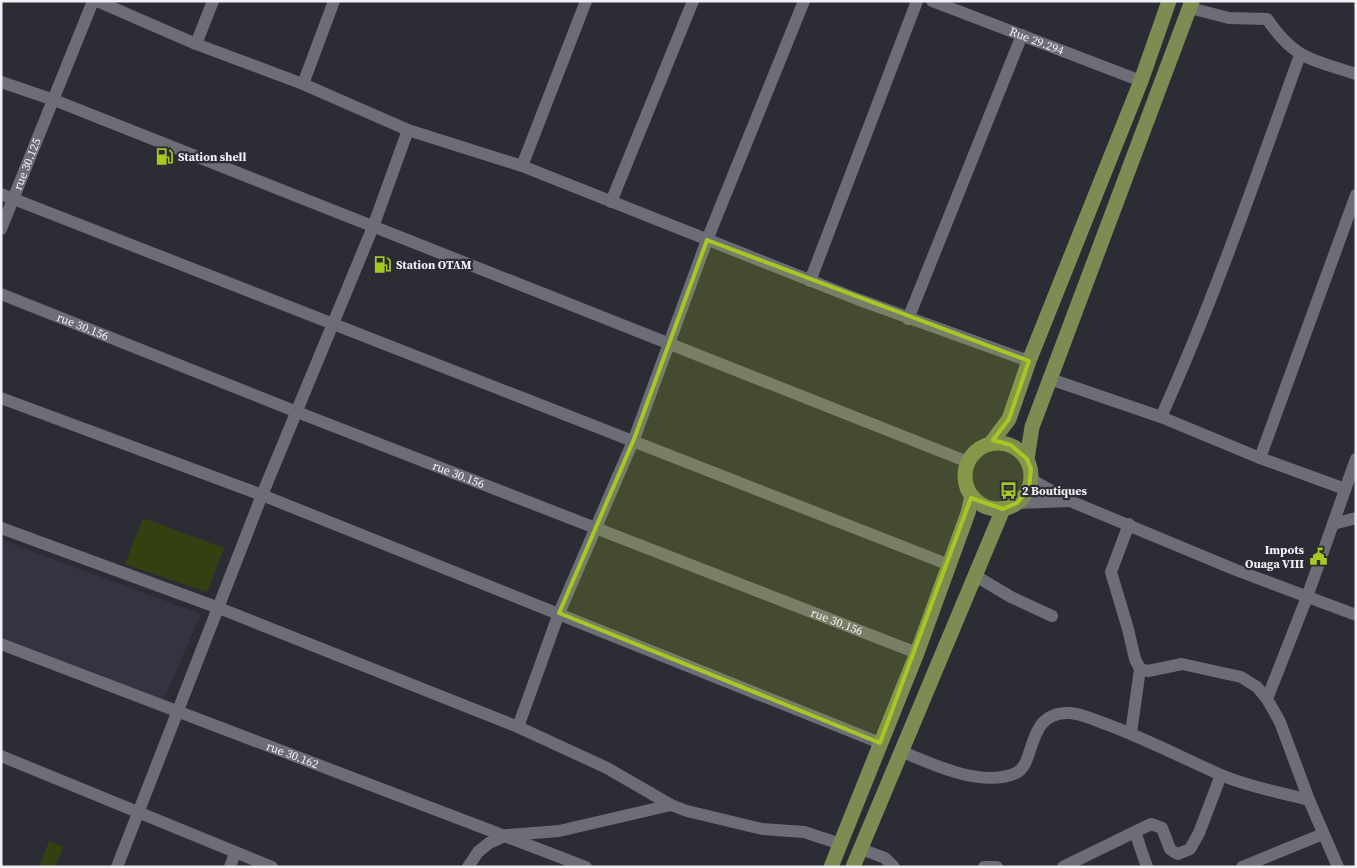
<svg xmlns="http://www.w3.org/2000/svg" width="1357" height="868" font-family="'Source Serif 4',serif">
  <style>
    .built { fill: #333342 }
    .green { fill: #344010 }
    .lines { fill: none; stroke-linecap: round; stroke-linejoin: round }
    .minor { stroke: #6d6d77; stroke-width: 12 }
    .major { stroke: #7d8c53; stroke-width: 15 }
    .marked { fill: #a5c823; fill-opacity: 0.2; stroke: #a5c823; stroke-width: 4; stroke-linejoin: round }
    .labels { text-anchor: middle; stroke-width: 4.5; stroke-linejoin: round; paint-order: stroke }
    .street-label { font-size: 12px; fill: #f0f1f6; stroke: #2c2c35 }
    .poi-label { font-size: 12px; font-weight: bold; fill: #f0f1f6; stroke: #2c2c35; text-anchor: start }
  </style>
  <rect width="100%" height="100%" fill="#2c2c35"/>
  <path class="built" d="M1 540 201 614 163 701 1 638Z"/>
  <g class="green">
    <path d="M143 518 224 548 207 592 125 564Z"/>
    <path d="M49 841 63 847 55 867H39Z"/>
  </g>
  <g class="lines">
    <g class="minor">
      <path d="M97 1 196 44 303 84 408 130 522 166 857 299 1029 361"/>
      <path id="s1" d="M932 1 1141 81"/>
      <path d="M1190 8 1229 18 1267 19C1295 60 1311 59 1356 74"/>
      <path d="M196 44 213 1"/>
      <path d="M1 82 54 100 968 462"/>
      <path d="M303 84 334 1"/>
      <path d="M522 166 586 1"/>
      <path d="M1 194 947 564"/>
      <path d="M611 202 693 1"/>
      <path id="s2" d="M1 229 93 1"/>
      <path d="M810 281 917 1"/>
      <path id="s3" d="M1 294 297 412 917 653"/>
      <path d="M908 319 1022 35"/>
      <path d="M1050 379 1161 417 1260 458 1345 489"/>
      <path d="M1 398 262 495 880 743"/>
      <path d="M1161 417C1214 300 1256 177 1300 55"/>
      <path d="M1260 458 1356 195"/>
      <path d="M1032 480 1070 501 1236 570 1356 615"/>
      <path d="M1017 503 1070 501"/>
      <path d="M1129 524 1111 572 1128 629 1135 659 1140 669 1131 733"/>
      <path d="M1333 524 1356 518"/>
      <path d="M1 528 219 608 518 727 607 768 671 805 687 811 762 829 804 832 841 844"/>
      <path d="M974 575 1011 597 1052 616"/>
      <path id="s4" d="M1 644 586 867"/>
      <path d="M1140 669 1148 671 1182 664 1241 677 1257 687 1267 699 1280 722 1309 800 1338 867"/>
      <path d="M1267 699 1307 597 1356 459"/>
      <path d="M518 727 559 613 634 439 707 240 804 1"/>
      <path d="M903 752C934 765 982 788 1016 773 1037 763 1025 711 1070 713 1082 714 1095 720 1106 724 1146 739 1183 758 1221 775 1249 787 1279 792 1309 800"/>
      <path d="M1 756 272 867"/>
      <path d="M1135 832 1147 867"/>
      <path d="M861 849 885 858 894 867"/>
      <path d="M117 867 262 495 373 227 408 130"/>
      <path d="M230 867 235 853"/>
      <path d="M468 867 478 852 489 843 507 835 559 831 671 805"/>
      <path d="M984 867H997"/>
      <path d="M1063 867 1151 824 1162 828 1170 849 1174 852 1178 854 1190 849 1199 833 1221 775"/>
      <path d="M1242 867 1323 834"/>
    </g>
    <g class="major">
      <circle cx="998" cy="476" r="33"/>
      <path d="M991 443 1009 419 1029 361 1141 81 1169 1"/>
      <path d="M1027 459 1032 427 1050 379 1192 1"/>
      <path d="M831 867 917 653 968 513 972 496"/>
      <path d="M853 867 1003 509"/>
    </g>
  </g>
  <path class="marked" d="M707 240 1029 361 1009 419 993 440 1011 445 1027 459 1031 469 1029 489 1017 503 1003 509 971 498 880 743 559 613 634 439Z"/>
  <defs>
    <symbol id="fuel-bare" viewBox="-9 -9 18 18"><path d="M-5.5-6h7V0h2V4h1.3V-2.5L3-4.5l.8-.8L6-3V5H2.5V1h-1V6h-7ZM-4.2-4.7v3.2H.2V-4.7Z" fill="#a5c823" stroke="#2c2c35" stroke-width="2.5" paint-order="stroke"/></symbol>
    <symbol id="bus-bare" viewBox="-9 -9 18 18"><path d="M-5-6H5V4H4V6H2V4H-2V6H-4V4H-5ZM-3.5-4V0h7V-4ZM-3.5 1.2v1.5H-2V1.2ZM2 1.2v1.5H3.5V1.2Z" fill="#a5c823" stroke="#2c2c35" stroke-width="2.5" paint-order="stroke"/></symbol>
    <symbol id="civic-bare" viewBox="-9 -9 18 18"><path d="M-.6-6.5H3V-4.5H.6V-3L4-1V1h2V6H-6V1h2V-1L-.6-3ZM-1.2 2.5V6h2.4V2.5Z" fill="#a5c823" stroke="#2c2c35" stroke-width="2.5" paint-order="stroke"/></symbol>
  </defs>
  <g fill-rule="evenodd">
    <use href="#fuel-bare" x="152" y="144" width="25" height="25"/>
    <use href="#fuel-bare" x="370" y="252" width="25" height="25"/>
    <use href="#bus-bare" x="996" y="478" width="25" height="25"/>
    <use href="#civic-bare" x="1306" y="544" width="25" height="25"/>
  </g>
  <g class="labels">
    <g class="street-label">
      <text dy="4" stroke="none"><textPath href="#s1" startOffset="112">Rue 29.294</textPath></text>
      <text dy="4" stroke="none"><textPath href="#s2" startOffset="70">rue 30.125</textPath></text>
      <text dy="4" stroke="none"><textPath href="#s3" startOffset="88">rue 30.156</textPath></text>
      <text dy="4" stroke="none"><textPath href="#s3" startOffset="492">rue 30.156</textPath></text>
      <text dy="4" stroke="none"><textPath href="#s3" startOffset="898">rue 30.156</textPath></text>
      <text dy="4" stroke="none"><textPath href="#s4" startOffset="312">rue 30.162</textPath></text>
    </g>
    <g class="poi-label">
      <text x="178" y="161">Station shell</text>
      <text x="396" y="269">Station OTAM</text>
      <text x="1022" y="495">2 Boutiques</text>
      <text x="1304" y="554" text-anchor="end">Impots<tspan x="1304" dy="14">Ouaga VIII</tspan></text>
    </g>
  </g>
  <rect width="1357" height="868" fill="none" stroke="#f0f1f6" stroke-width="5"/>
</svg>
